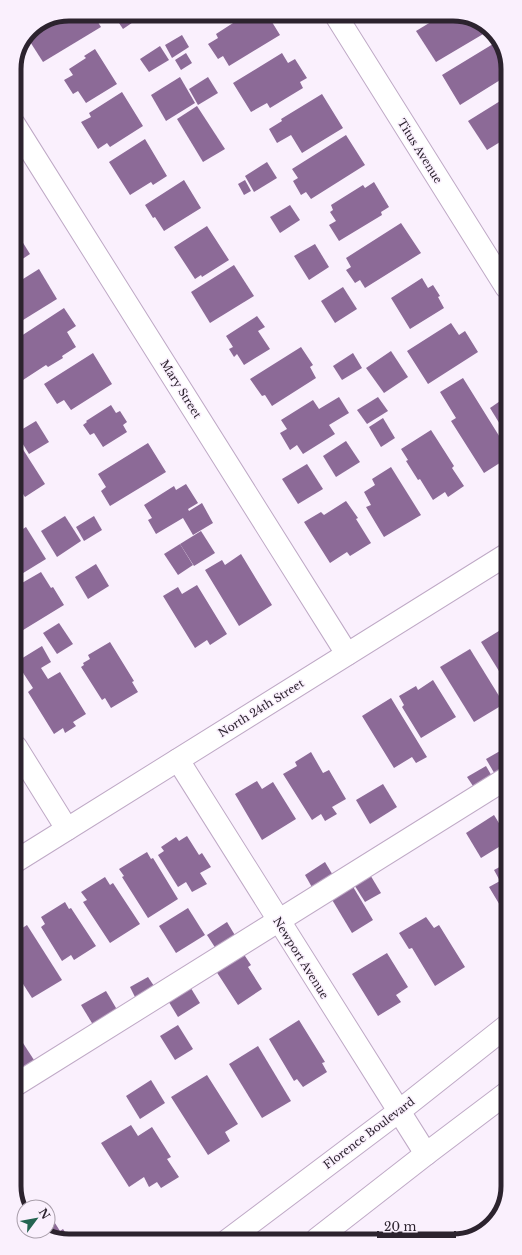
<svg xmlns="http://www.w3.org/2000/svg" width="522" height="1255" font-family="'Libre Baskerville',serif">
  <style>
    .building { fill: #8c6a97 }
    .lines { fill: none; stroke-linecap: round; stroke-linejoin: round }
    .minor-casing { stroke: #bfa9c6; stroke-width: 24 }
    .minor { stroke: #fff; stroke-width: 22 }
    .labels { text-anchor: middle; stroke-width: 3; stroke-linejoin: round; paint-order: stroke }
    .street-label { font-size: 11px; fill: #2c232e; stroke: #faf0fd }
    .rim { fill: none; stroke: #2c232e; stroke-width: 5 }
  </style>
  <rect width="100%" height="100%" fill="#faf0fd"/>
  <g class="building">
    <path d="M69 14H93L101 27 43 62 27 37 30 30Z"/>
    <path d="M113 14H141L142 16 123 29Z"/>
    <path d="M213 14H227L217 21Z"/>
    <path d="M247 14H267L280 35 229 66 223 56 218 59 208 44 218 38 216 34Z"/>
    <path d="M400 14H414L404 20Z"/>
    <path d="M444 14H457L487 26 490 30 436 62 416 31Z"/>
    <path d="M182 35 189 47 172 58 165 45Z"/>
    <path d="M493 44 501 58 505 56V77L460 105 442 75Z"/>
    <path d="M160 46 169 60 149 72 140 59Z"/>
    <path d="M95 49 117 84 86 103 78 91 73 94 64 80 73 75 69 69 86 58 84 56Z"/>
    <path d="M186 53 192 63 181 70 175 60Z"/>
    <path d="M282 53 288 63 295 59 307 78 300 82 303 88 270 108 267 103 251 112 233 83Z"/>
    <path d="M180 77 195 103 166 121 151 95Z"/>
    <path d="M208 77 218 93 198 105 189 89Z"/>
    <path d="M122 92 143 126 110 147 107 143 98 149 81 122 91 117 89 113Z"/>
    <path d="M322 94 343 128 302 153 291 135 277 143 269 129 282 121 281 119Z"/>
    <path d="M505 98V139L487 150 468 121Z"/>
    <path d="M197 106 225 149 203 162 177 119Z"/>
    <path d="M346 135 365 165 311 199 306 192 301 195 293 181 298 178 292 169Z"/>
    <path d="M145 139 167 176 153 185 151 182 130 195 109 162Z"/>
    <path d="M267 162 277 178 254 192 245 176Z"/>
    <path d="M184 180 201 208 164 231 155 217 153 218 145 205Z"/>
    <path d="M245 180 251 191 244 195 238 184Z"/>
    <path d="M374 182 389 207 381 212 382 215 339 241 329 225 336 221 330 212 333 210 331 205 363 185 365 188Z"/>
    <path d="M290 205 300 220 280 233 270 217Z"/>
    <path d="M401 223 421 253 365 288 360 280 355 283 346 270 351 267 346 258Z"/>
    <path d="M207 226 229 260 202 277 201 275 195 279 174 247Z"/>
    <path d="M15 230 30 254 15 264Z"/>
    <path d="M315 244 329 267 309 280 294 256Z"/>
    <path d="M234 265 254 296 210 323 191 292Z"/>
    <path d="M39 269 57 299 15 325V284Z"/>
    <path d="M422 278 428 288 433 285 440 296 438 297 444 308 410 329 391 298Z"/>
    <path d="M343 287 357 309 335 323 321 301Z"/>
    <path d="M64 308 76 326 67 332 76 347 62 356 63 358 48 367 46 365 23 380 15 368V363L17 362 15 358V340Z"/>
    <path d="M257 316 265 327 258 331 270 349 244 365 237 354 234 357 229 349 233 347 226 336Z"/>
    <path d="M451 323 459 335 465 331 478 352 428 384 407 351Z"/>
    <path d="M301 347 313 365 310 367 316 378 272 406 265 395 262 396 250 379Z"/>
    <path d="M391 351 408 377 384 393 366 368Z"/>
    <path d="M93 353 112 384 71 410 64 400 57 404 44 384Z"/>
    <path d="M353 353 362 368 342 380 333 366Z"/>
    <path d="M463 378 506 447V459L484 473 451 421 456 418 440 392Z"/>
    <path d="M339 397 349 413 329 425 335 434 303 454 297 445 290 450 280 433 287 429 281 420 313 400 319 409Z"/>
    <path d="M378 397 388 411 367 424 357 410Z"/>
    <path d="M506 397V434L490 408Z"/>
    <path d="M111 405 116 413 120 411 127 422 123 425 127 432 103 447 94 433 90 435 83 425 87 422 86 421Z"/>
    <path d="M383 418 395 438 381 447 369 427Z"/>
    <path d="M36 421 49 442 29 454 16 433Z"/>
    <path d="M431 430 454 466 452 468 464 486 448 497 445 492 433 500 420 479 418 480 406 461 408 460 401 449Z"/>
    <path d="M17 440 45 484 25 497 15 482V441Z"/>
    <path d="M346 441 360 462 336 477 323 456Z"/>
    <path d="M148 443 166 472 110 506 101 491 106 487 98 474Z"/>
    <path d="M307 464 323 489 298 504 282 479Z"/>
    <path d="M391 467 421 515 384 537 366 507 371 505 364 492 375 485 372 479Z"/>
    <path d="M186 484 198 503 188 509 189 511 202 503 213 523 193 535 183 518 156 534 148 520 152 518 144 505 174 486 176 490Z"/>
    <path d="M346 501 358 518 356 519 371 543 350 556 347 552 330 563 304 522 321 512 324 515Z"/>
    <path d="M65 516 81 541 57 557 41 531Z"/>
    <path d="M94 516 102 530 84 541 76 527Z"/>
    <path d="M26 527 46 559 15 578V534Z"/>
    <path d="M201 531 215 553 194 566 180 544Z"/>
    <path d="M180 544 193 565 178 575 164 554Z"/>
    <path d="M241 554 272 605 239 626 205 570 222 560 225 565Z"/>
    <path d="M96 564 109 586 88 599 75 577Z"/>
    <path d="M41 572 51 588 53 587 64 605 15 635V587Z"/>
    <path d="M197 585 227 634 210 645 207 640 195 648 163 596 178 587 182 594Z"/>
    <path d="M59 623 73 644 57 654 43 633Z"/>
    <path d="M507 626V684L481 642Z"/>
    <path d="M110 642 134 681 132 682 138 692 111 708 105 698 102 700 81 667 84 665 83 663 90 659 88 655Z"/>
    <path d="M42 646 51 662 41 668 48 679 60 672 86 714 73 722 76 726 65 733 63 728 54 734 28 692 33 688 16 662Z"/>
    <path d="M470 649 504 704 474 722 440 667Z"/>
    <path d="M433 680 456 717 421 738 402 707 404 705 399 696 416 686 418 690Z"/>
    <path d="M391 698 427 757 416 763 412 757 394 768 362 716Z"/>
    <path d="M507 747V769L496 776 486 759Z"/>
    <path d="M311 752 323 773 329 770 346 799 332 807 337 814 325 821 321 814 312 820 283 774 297 766 295 762Z"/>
    <path d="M486 766 493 778 475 789 467 777Z"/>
    <path d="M257 781 262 789 273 782 296 819 262 840 235 794Z"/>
    <path d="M383 784 397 807 370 824 356 800Z"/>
    <path d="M494 815 507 836V842L481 858 466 833Z"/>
    <path d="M187 836 199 855 202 853 211 867 200 873 207 884 192 892 186 882 178 887 158 855 164 851 161 847 176 837 179 841Z"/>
    <path d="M147 852 151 859 153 858 178 899 148 918 122 877 124 876 119 869Z"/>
    <path d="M325 862 334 877 313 889 305 875Z"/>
    <path d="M507 863V917L489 887 500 881 494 870Z"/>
    <path d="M369 873 381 893 365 902 353 883Z"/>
    <path d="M105 877 110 885 113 883 140 924 110 943 83 902 87 900 81 892Z"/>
    <path d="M352 885 373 920 352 933 331 898Z"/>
    <path d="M65 902 69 909 71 908 96 946 74 960 71 955 62 961 41 927 45 924 41 917Z"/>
    <path d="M188 908 205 935 176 953 159 926Z"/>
    <path d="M426 917 434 928 439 925 465 967 435 986 412 948 409 949 399 933Z"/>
    <path d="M227 922 236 937 216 949 207 935Z"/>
    <path d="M27 925 62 980 32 998 16 973V932Z"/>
    <path d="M243 953 251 965 248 967 262 989 238 1005 216 971Z"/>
    <path d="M387 953 408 987 396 995 401 1002 378 1016 352 974Z"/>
    <path d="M148 977 156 989 137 1001 130 987Z"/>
    <path d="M189 985 200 1003 178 1017 167 999Z"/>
    <path d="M106 991 119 1013 95 1028 81 1005Z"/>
    <path d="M299 1020 325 1062 322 1063 327 1072 303 1087 297 1079 294 1081 269 1039Z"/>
    <path d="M178 1025 193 1049 175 1060 160 1036Z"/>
    <path d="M23 1043 34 1060 17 1071 16 1047Z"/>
    <path d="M258 1046 291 1101 262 1118 229 1064Z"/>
    <path d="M207 1075 238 1124 225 1132 230 1141 208 1155 171 1097Z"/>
    <path d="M151 1080 165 1103 140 1119 126 1096Z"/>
    <path d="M131 1125 138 1136 152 1127 171 1157 167 1159 179 1177 161 1188 157 1182 149 1187 144 1177 129 1187 101 1143Z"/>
    <path d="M48 1212 60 1231 63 1229 71 1241H65L40 1231H48Z"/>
    <path d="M495 1219V1220L469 1238 468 1236Z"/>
  </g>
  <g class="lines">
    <defs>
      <g id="minor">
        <path d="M335 14 506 287"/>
        <path d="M14 124 347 654"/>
        <path d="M16 747 67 829"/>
        <path d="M178 760 426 1154"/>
        <path d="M16 861 506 555"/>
        <path d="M17 1084 507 778"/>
        <path d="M317 1239 426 1154 508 1092"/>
        <path d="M228 1240 398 1112 508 1025"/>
      </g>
    </defs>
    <use href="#minor" class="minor-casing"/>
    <use href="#minor" class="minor"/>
  </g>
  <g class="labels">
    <g class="street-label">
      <text transform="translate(420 151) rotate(58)" y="4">Titus Avenue</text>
      <text transform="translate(181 389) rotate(58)" y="4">Mary Street</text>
      <text transform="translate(261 708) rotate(-32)" y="4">North 24th Street</text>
      <text transform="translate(301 958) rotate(58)" y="4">Newport Avenue</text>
      <text transform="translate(369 1133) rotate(-37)" y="4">Florence Boulevard</text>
    </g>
  </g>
  <path d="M0 0H522V1255H0ZM69 21H453A48 48 0 0 1 501 69V1186A48 48 0 0 1 453 1234H69A48 48 0 0 1 21 1186V69A48 48 0 0 1 69 21Z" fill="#faf0fd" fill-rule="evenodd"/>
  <path class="rim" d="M69 21H453A48 48 0 0 1 501 69V1186A48 48 0 0 1 453 1234H69A48 48 0 0 1 21 1186V69A48 48 0 0 1 69 21Z"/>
  <g transform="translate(36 1219) rotate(58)"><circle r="19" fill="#faf0fd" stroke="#a89eaa"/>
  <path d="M0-3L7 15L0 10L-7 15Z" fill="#246451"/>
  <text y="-6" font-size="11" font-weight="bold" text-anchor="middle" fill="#2c232e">N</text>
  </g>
  <path d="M378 1231v6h77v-6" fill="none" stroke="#2c232e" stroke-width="2"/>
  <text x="384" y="1231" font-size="12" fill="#2c232e" stroke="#faf0fd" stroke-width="3" paint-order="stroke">20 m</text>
</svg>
